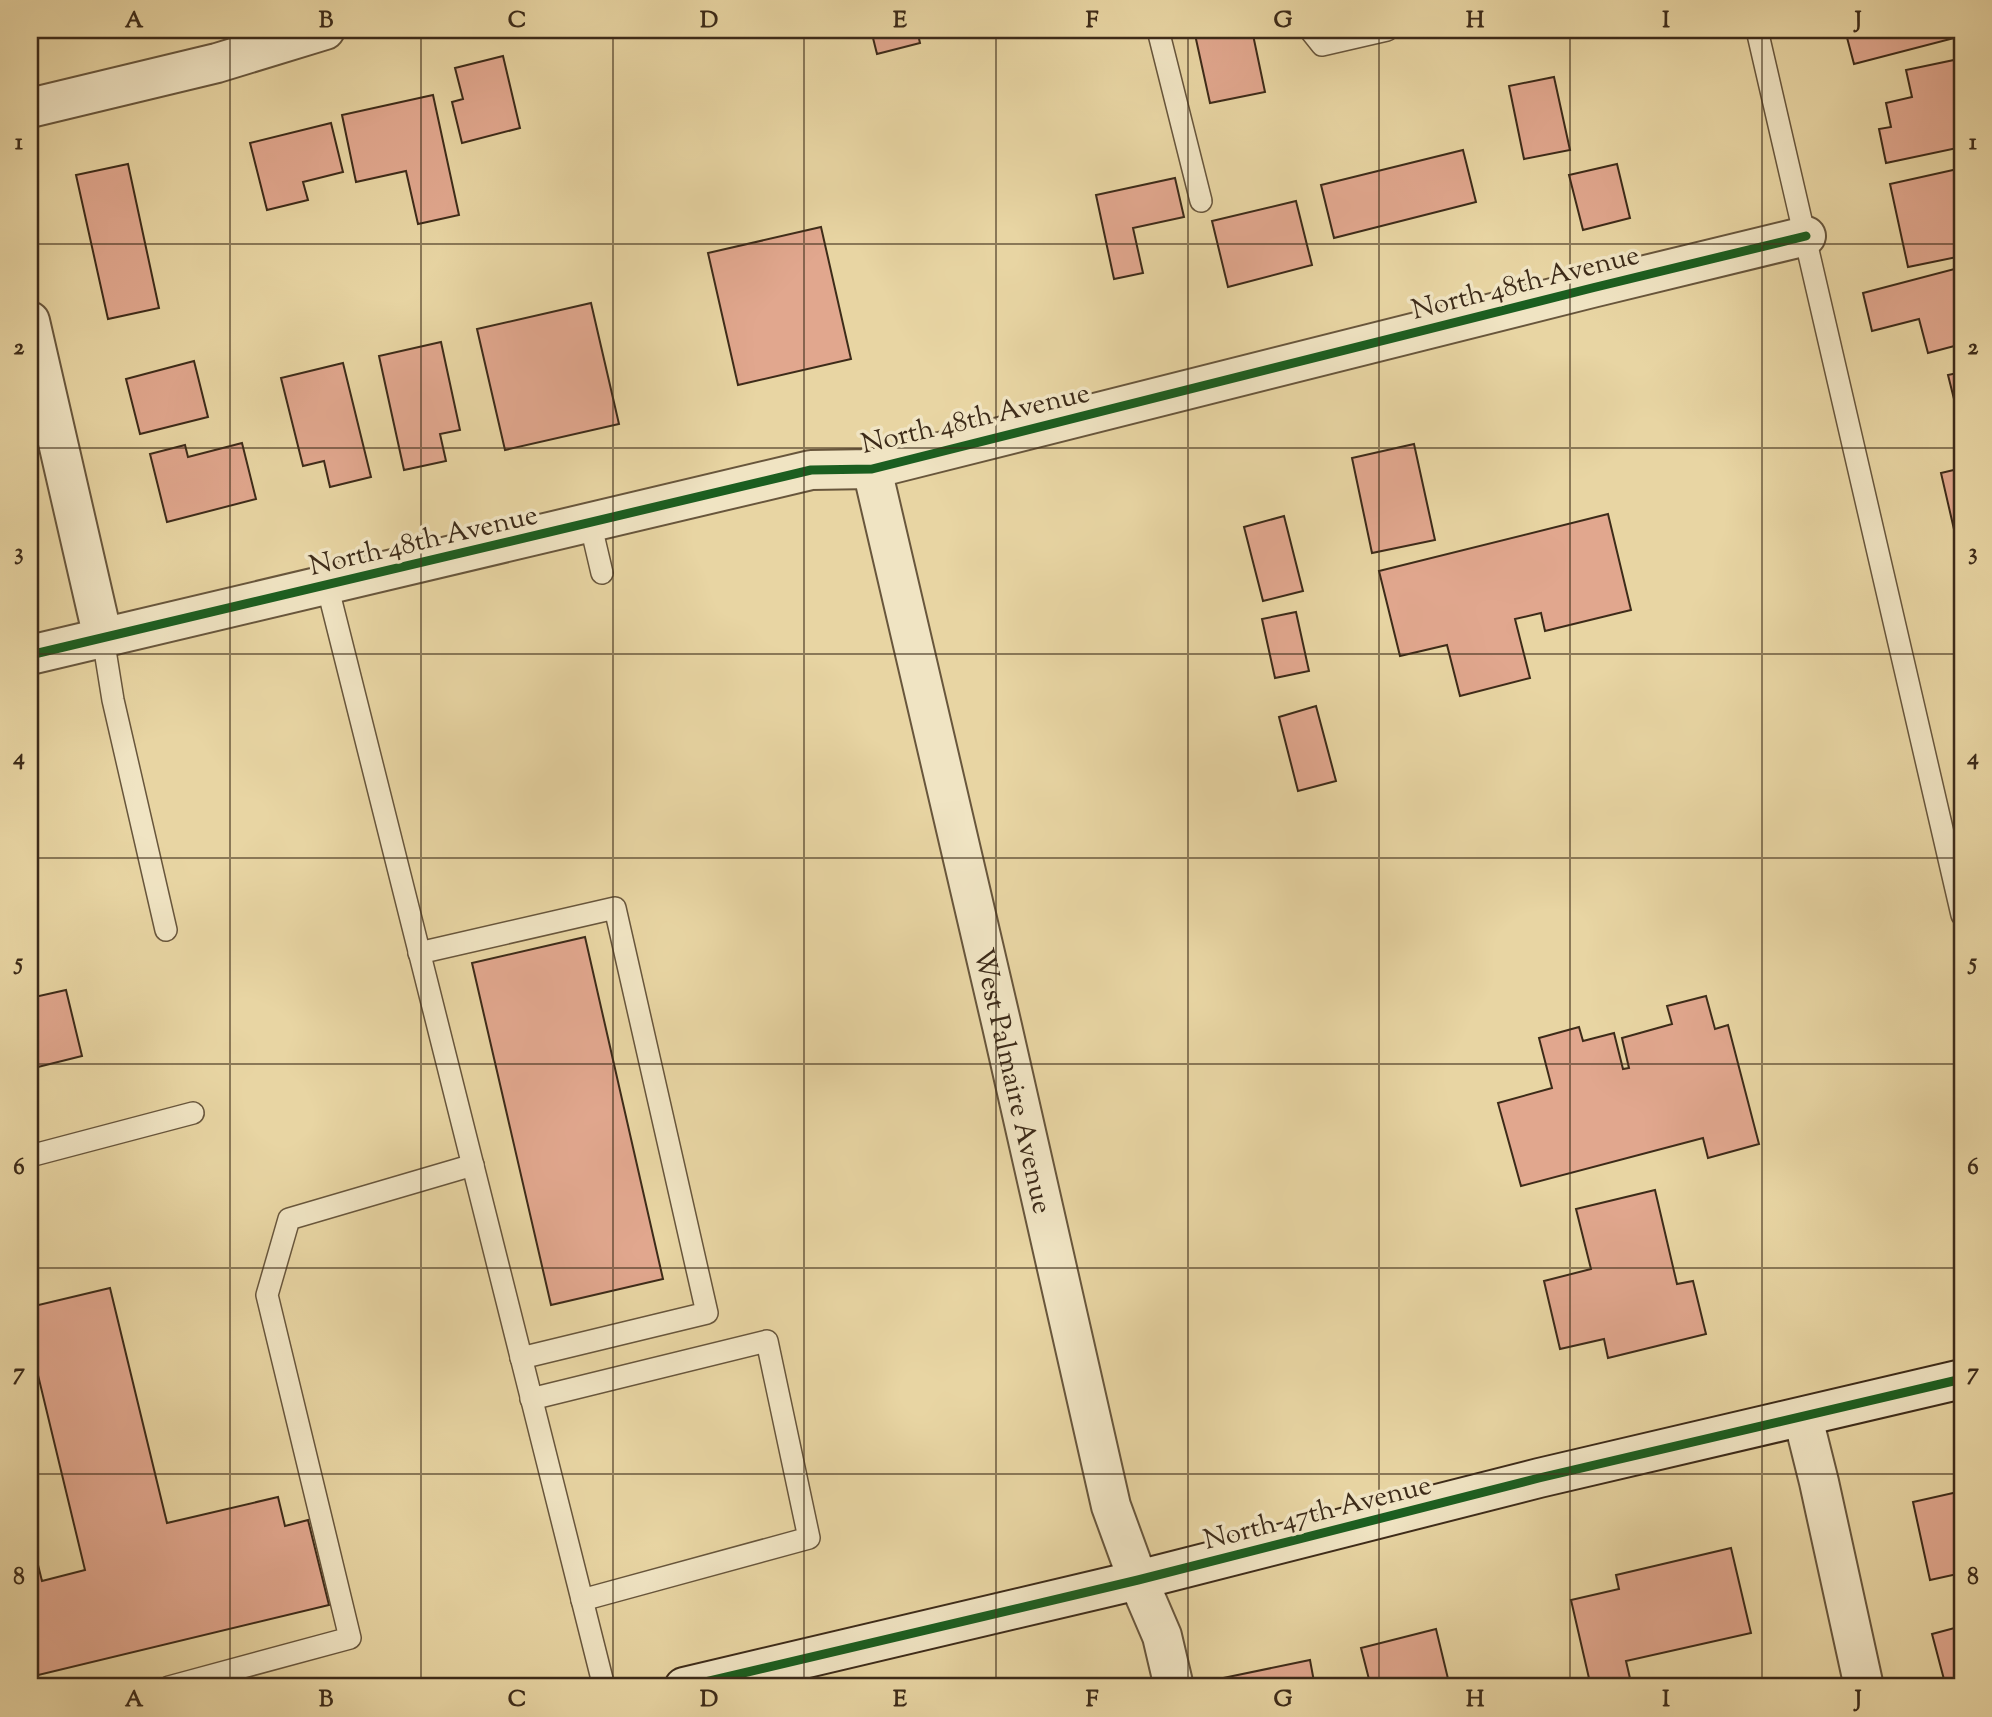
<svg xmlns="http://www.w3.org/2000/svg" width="1992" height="1717" font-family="'Sorts Mill Goudy',serif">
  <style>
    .building { fill: #e1a78e; stroke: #3d2b19; stroke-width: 2 }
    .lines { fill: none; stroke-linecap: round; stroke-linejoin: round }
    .lane-casing { stroke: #68563c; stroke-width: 24 }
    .street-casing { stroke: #68563c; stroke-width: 42 }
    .secondary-casing { stroke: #3d2b19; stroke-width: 42 }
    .lane { stroke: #f0e4c3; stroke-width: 21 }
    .street { stroke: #f0e4c3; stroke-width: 38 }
    .secondary { stroke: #f0e4c3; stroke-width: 38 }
    .cycleway-casing { stroke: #f0e4c3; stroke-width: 13 }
    .cycleway { stroke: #1b5e20; stroke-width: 9 }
    .grid { fill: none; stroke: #3d2b19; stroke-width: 2; stroke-opacity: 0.55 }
    .labels { text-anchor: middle; stroke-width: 7; stroke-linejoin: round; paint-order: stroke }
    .street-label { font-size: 28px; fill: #3d2b19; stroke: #f0e4c3 }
    .neatline { fill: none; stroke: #3d2b19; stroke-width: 2.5 }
    .grid-label { font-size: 23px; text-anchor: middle; font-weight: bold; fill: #3d2b19 }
  </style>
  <rect width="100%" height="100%" fill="#e8d5a3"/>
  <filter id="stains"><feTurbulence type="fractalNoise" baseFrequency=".00286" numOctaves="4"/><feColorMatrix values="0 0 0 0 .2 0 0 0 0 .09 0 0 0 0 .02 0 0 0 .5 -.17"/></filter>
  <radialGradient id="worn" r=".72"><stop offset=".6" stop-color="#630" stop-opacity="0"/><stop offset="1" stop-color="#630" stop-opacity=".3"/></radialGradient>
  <g class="building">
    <path d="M871 30H917L920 43 877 54Z"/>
    <path d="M1194 30H1252L1265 92 1210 103Z"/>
    <path d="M1845 30H1962V36L1854 64Z"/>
    <path d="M503 56 520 128 462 143 452 102 463 99 455 68Z"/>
    <path d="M1954 60 1959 83H1962V147L1886 163 1879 129 1891 127 1886 103 1912 97 1906 70Z"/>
    <path d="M1554 77 1570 150 1524 159 1509 86Z"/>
    <path d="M433 95 459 215 418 224 406 171 356 182 342 115Z"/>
    <path d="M331 123 343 172 303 182 308 200 267 210 250 143Z"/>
    <path d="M1463 150 1476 202 1334 238 1321 185Z"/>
    <path d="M128 164 159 308 108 319 76 175Z"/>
    <path d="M1617 164 1630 218 1583 230 1569 175Z"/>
    <path d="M1962 168V256L1908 267 1890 184Z"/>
    <path d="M1175 178 1184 217 1133 228 1143 273 1114 279 1096 195Z"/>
    <path d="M1296 201 1312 265 1228 287 1212 221Z"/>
    <path d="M821 227 851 359 738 385 708 253Z"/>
    <path d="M1962 267V344L1928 353 1919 319 1872 331 1863 293Z"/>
    <path d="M591 303 619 424 505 450 477 329Z"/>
    <path d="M441 342 460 430 440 434 446 461 404 470 379 356Z"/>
    <path d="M194 361 208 417 140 434 126 379Z"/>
    <path d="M343 363 371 477 330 487 324 461 303 466 281 378Z"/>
    <path d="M1962 372V418L1959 419 1948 375Z"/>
    <path d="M242 443 256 499 167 522 150 454 185 445 188 457Z"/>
    <path d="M1414 444 1435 540 1372 553 1352 458Z"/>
    <path d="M1962 468V564L1941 473Z"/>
    <path d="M1608 514 1631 610 1545 631 1541 613 1515 619 1530 678 1460 696 1447 645 1400 656 1379 571Z"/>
    <path d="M1284 516 1303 591 1263 601 1244 527Z"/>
    <path d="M1296 612 1309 671 1275 678 1262 619Z"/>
    <path d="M1316 706 1336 781 1298 791 1279 717Z"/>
    <path d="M585 937 663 1279 551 1305 472 963Z"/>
    <path d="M66 990 82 1056 30 1069V998Z"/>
    <path d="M1706 996 1715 1029 1728 1025 1759 1144 1708 1158 1703 1138 1521 1186 1498 1103 1552 1088 1539 1038 1579 1027 1583 1041 1614 1033 1623 1069 1629 1068 1622 1038 1672 1024 1667 1006Z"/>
    <path d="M1655 1190 1677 1284 1693 1281 1706 1334 1608 1358 1604 1339 1560 1349 1544 1281 1591 1269 1576 1209Z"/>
    <path d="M110 1288 167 1523 278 1497 285 1526 308 1520 329 1605 30 1677V1567L38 1565 42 1581 85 1570 30 1342V1307Z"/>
    <path d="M1962 1491V1573L1930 1580 1913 1502Z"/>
    <path d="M1731 1548 1751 1633 1626 1661 1632 1687H1591L1571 1600 1619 1589 1616 1575Z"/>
    <path d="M1962 1626V1687H1946L1932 1634Z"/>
    <path d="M1436 1629 1450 1687H1371L1361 1648Z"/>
    <path d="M1310 1660 1315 1687H1225L1223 1678Z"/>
  </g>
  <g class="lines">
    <defs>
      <g id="lane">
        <path d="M1158 30 1201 201"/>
        <path d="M1310 30 1322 45 1387 30"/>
        <path d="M1757 30 1962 915"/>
        <path d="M590 522 602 573"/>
        <path d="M327 585 604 1687"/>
        <path d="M103 638 113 700 166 930"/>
        <path d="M419 953 615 908 707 1313 521 1358"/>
        <path d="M30 1156 193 1113"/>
        <path d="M531 1399 767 1341 809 1538 582 1600"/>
        <path d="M169 1687 350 1638 267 1295 289 1219 473 1165"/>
      </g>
      <g id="street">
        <path d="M30 108 217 63 325 30"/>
        <path d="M30 321 103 638"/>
        <path id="s1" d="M872 469 1002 1026 1111 1506 1138 1580 1162 1636 1174 1687"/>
        <path d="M30 655 811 470 872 469 1592 288 1806 236"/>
        <path d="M1803 1418 1819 1482 1864 1687"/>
      </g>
      <path id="secondary" d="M684 1687 1138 1580 1539 1478 1962 1379"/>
    </defs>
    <use href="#lane" class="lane-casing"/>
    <use href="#street" class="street-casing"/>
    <use href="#secondary" class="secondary-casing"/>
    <use href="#lane" class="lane"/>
    <use href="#street" class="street"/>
    <use href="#secondary" class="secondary"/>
    <defs>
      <g id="cycleway">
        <path d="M30 655 811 470 872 469 1592 288 1806 236"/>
        <path d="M684 1687 1138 1580 1539 1478 1962 1379"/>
      </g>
    </defs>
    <use href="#cycleway" class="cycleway-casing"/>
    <use href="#cycleway" class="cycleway"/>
  </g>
  <path class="grid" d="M230 30V1687M421 30V1687M613 30V1687M804 30V1687M996 30V1687M1188 30V1687M1379 30V1687M1570 30V1687M1762 30V1687M30 244H1962M30 448H1962M30 654H1962M30 858H1962M30 1064H1962M30 1268H1962M30 1474H1962"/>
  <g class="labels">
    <g class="street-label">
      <text transform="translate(1525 281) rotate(-14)" y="10">North 48th Avenue</text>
      <text transform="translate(975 417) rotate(-13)" y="10">North 48th Avenue</text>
      <text transform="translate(423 539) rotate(-13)" y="10">North 48th Avenue</text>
      <text dy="10" stroke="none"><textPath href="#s1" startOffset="628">West Palmaire Avenue</textPath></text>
      <text transform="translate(1317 1511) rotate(-14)" y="10">North 47th Avenue</text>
    </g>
  </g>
  <rect width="1992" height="1717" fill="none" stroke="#e8d5a3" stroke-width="77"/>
  <rect x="38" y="38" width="1916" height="1640" class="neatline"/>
  <g class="grid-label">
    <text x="134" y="27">A</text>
    <text x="326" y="27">B</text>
    <text x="517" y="27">C</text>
    <text x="709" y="27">D</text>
    <text x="900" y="27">E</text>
    <text x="1092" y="27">F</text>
    <text x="1283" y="27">G</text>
    <text x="1475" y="27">H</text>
    <text x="1666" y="27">I</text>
    <text x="1858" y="27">J</text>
    <text x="19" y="149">1</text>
    <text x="1973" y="149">1</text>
    <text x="19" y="354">2</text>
    <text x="1973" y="354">2</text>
    <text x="19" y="559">3</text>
    <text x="1973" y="559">3</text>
    <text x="19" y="764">4</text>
    <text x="1973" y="764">4</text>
    <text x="19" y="969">5</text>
    <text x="1973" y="969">5</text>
    <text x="19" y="1174">6</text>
    <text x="1973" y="1174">6</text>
    <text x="19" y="1379">7</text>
    <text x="1973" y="1379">7</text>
    <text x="19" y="1584">8</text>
    <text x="1973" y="1584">8</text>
    <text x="134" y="1706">A</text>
    <text x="326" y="1706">B</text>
    <text x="517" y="1706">C</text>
    <text x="709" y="1706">D</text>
    <text x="900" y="1706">E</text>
    <text x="1092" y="1706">F</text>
    <text x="1283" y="1706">G</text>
    <text x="1475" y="1706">H</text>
    <text x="1666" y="1706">I</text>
    <text x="1858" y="1706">J</text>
  </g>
  <rect width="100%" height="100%" filter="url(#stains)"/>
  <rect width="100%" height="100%" fill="url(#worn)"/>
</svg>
